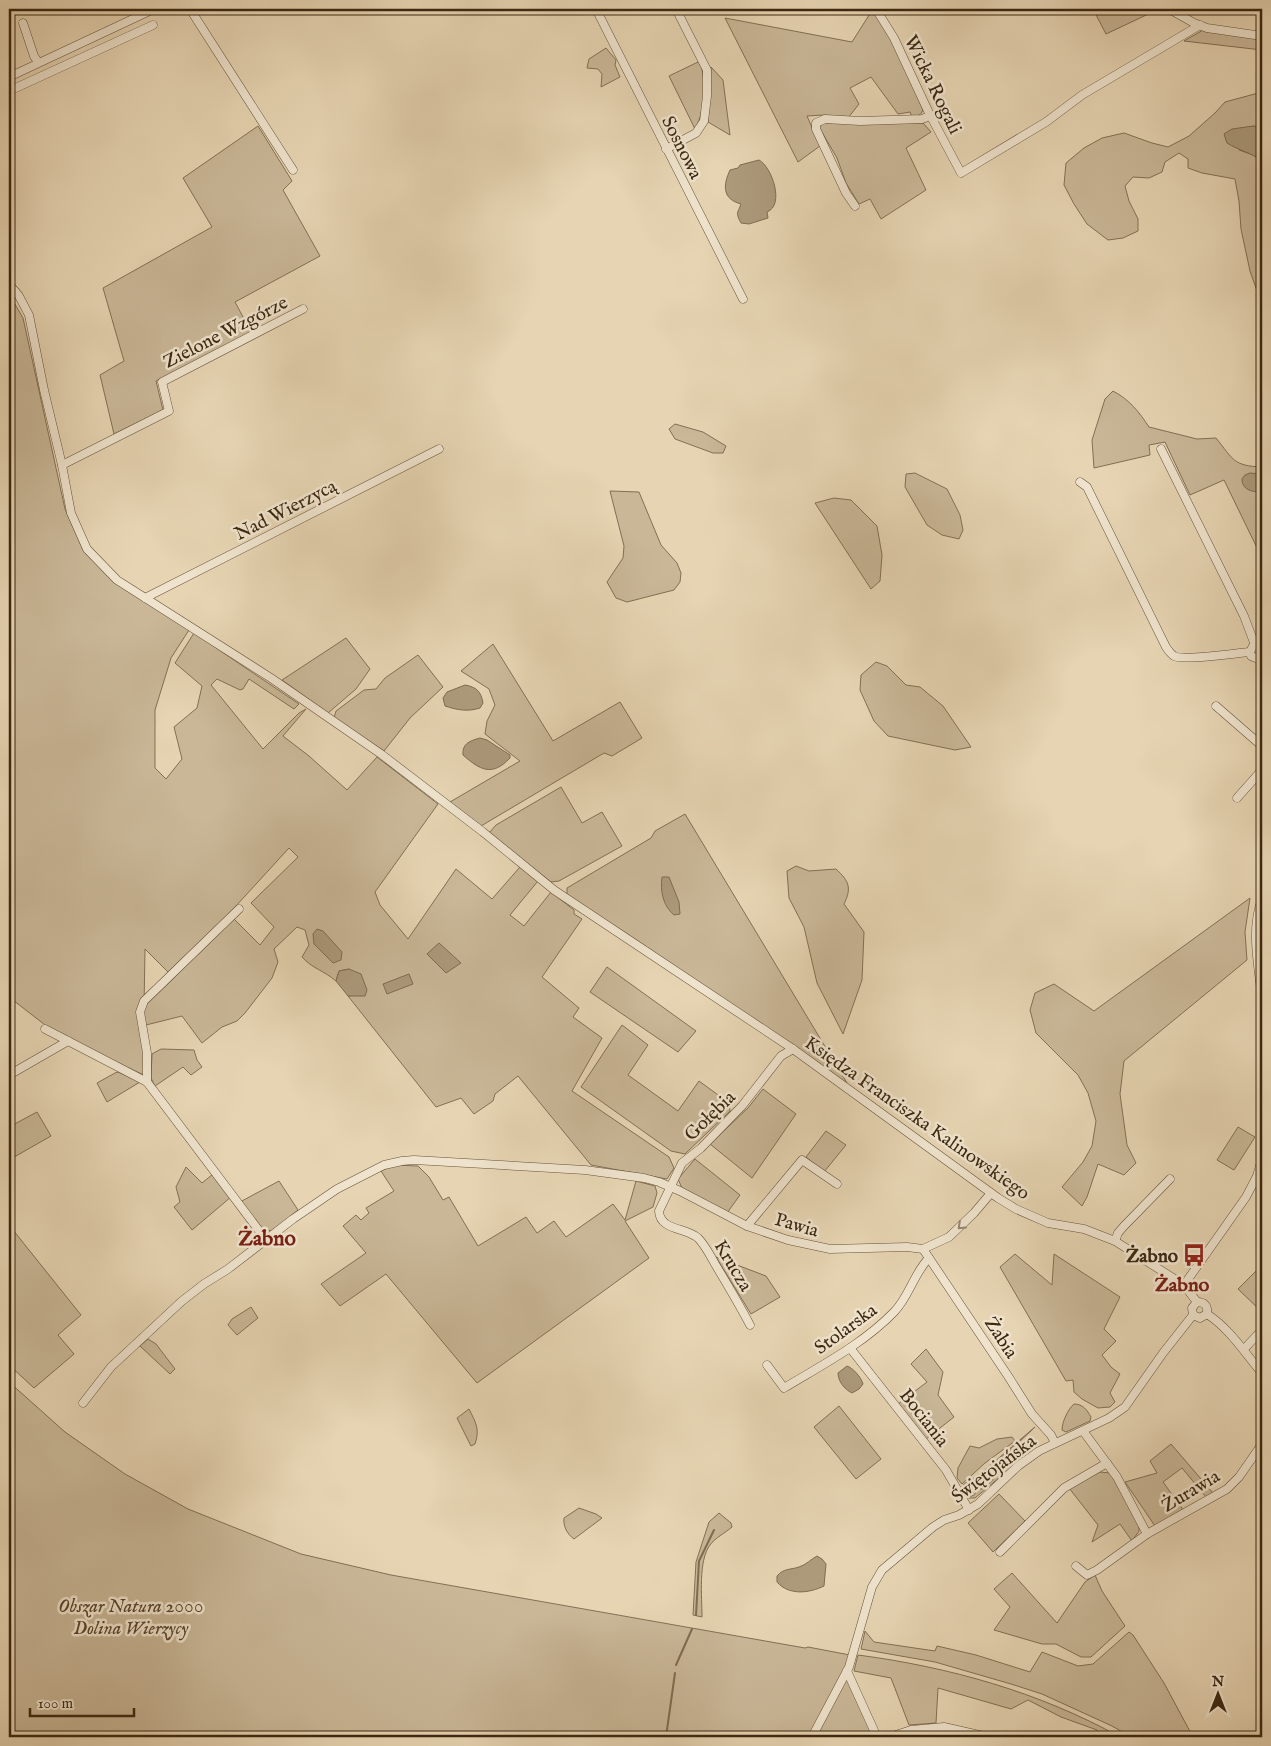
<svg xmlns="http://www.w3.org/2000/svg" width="1271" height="1746" font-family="'IM FELL English',serif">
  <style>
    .green { fill: #c9b797; stroke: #827054; fill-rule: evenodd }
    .water { fill: #ac9a7b; stroke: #7f6c51 }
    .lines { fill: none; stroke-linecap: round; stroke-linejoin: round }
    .stream { stroke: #7f6c51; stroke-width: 2 }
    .river { stroke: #ac9a7b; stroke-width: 12 }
    .minor-casing { stroke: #665339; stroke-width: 9 }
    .minor { stroke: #efe3cd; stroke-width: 8 }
    .oneway { stroke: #96866f }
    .labels { text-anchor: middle; stroke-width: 5; stroke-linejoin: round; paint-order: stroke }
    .street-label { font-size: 19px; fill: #3c2811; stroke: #efe3cd }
    .poi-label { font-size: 19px; font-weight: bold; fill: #3c2811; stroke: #efe3cd; text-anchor: end }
    .park-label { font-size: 19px; font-style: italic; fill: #58452c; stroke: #efe3cd }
    .neighbourhood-label { font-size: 20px; font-weight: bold; fill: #7a1f14; stroke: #efe3cd }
    .quarter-label { font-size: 21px; font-weight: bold; fill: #7a1f14; stroke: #efe3cd }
  </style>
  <rect width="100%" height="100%" fill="#e6d4b2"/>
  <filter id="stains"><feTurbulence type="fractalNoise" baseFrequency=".004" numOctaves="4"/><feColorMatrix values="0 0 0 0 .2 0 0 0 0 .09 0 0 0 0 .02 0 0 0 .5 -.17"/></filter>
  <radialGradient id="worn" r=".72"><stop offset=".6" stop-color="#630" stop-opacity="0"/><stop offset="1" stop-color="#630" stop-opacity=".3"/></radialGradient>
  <g class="green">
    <path d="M869 9H872L885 28 906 69 923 110C920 116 918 116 912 117L910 112 898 114 871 77 850 88 859 104 848 118 823 115 807 116 820 146 798 162 725 18 852 42 871 12Z"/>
    <path d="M1093 9H1102L1105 12 1111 9H1159L1106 34Z"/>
    <path d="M1203 30 1262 39V50L1184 41Z"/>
    <path d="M606 48 616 60 615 65 620 77 601 87 602 74 598 69 587 68 589 59Z"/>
    <path d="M700 61C706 82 706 108 695 129L669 76Z"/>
    <path d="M711 67 723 80 730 135 708 122Z"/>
    <path d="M1262 92V128L1253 126 1239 150 1256 156 1262 161V305L1250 271 1241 229 1239 201 1235 179 1202 173 1188 168V159L1179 153 1165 162 1162 172 1149 178 1133 177 1125 186 1129 201 1138 219V231L1123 238 1108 240 1087 224 1074 204 1064 185 1066 163 1084 148 1102 138 1124 133 1152 143 1168 147 1189 136 1215 113 1225 102Z"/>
    <path d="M824 123H923L931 132 906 148 926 190 881 219 870 199 859 204 846 183 837 158 819 127Z"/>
    <path d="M258 126 292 181 283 190 320 256 235 302 251 332 156 381 163 410 114 434 100 375 124 361 103 288 212 227 183 178Z"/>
    <path d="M9 294 23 318 65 509 83 550 114 581 189 630 171 658 155 710V768L166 779 182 759 174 727 197 708 202 686 175 663 194 633 299 704 294 709 249 679 243 689 240 690 217 679 211 685 263 749 299 713 306 709 283 736 309 756 347 790 377 757 438 804 375 892 380 905 408 939 456 869 492 899 520 867 538 881 510 915 524 926 551 892 574 910V914L582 919 542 977 579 1008 573 1017 602 1038 572 1091 669 1157 674 1168 667 1179 591 1165 518 1076 495 1094 493 1101 474 1114 461 1098 436 1107 348 996 358 995 349 969 339 971 336 981C323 970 313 969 302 957L309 945 305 930 297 927 274 949 278 962 272 978 245 1013 237 1021 222 1027 202 1043 182 1016 146 1025V1076L58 1035 9 997ZM289 848 298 857 251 903 274 927 260 945 234 919 147 1004 144 1009 145 949 168 972 225 918Z"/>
    <path d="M1113 391C1130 400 1139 412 1149 427L1197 439 1216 438C1233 459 1233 466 1262 467V478L1260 474 1256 492H1262V558L1224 480 1190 495 1165 442 1149 445 1150 455 1094 468 1092 440 1105 399Z"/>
    <path d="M675 424 703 432 726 446 723 453H713L675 439 669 429Z"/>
    <path d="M915 473 947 489 960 515 963 530 959 539 942 535 927 525 905 487 906 474Z"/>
    <path d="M610 491 639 492 661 545 677 563 681 573 680 582 674 590 627 602 616 598 607 582 623 558 624 546Z"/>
    <path d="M834 498 851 500 877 526 882 555 880 581 871 589 815 503Z"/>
    <path d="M346 638 370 669 356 689 328 713 282 680Z"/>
    <path d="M493 644 553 741 620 702 642 738 612 756 604 753 481 826 450 802 520 761 485 734 487 721 495 705 489 689 461 671Z"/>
    <path d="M418 655 443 687 410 718 384 751 334 718 336 711 364 690 376 689 385 678Z"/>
    <path d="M876 662 887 666 906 685 920 687 943 706 971 747 955 750 888 736 874 721 860 690 861 675Z"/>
    <path d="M561 787 582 823 602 812 622 846 559 881 551 882 489 833 496 825Z"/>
    <path d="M685 814 847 1083 629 935 567 895V888L651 838 655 831Z"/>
    <path d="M796 866 809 871 836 869C849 881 852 888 844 904L864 932 862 980 843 1034 817 983 804 927 789 898 787 871Z"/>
    <path d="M1250 898 1245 932 1247 960 1124 1061 1120 1094 1127 1145 1136 1163 1124 1175 1098 1164 1087 1197 1082 1206 1062 1187 1083 1162 1092 1146 1096 1121 1088 1093 1078 1075 1036 1033 1030 1010 1035 993 1054 984 1094 1011Z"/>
    <path d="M607 967 696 1031 678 1052 590 992Z"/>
    <path d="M622 1025 648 1045 628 1075 678 1111 699 1081 729 1103 730 1111 685 1154 671 1151 581 1087Z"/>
    <path d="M161 1049 194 1050 197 1060 202 1067 191 1075 183 1067 155 1086 151 1078 152 1054Z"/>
    <path d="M118 1072 140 1082 107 1102 97 1083 115 1073Z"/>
    <path d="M763 1089 796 1114 752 1178 710 1144 748 1108Z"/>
    <path d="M37 1112 51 1136 9 1160V1127Z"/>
    <path d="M1238 1127 1255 1137 1234 1170 1217 1160Z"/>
    <path d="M826 1131 846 1145 824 1172 806 1157Z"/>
    <path d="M695 1159 740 1195 727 1213 682 1188 678 1179Z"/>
    <path d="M394 1165 418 1166 429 1177 443 1200 449 1197 478 1246 526 1217 537 1233 554 1221 566 1237 613 1204 625 1220 636 1181 655 1186 657 1193 653 1207 625 1221 649 1258 477 1383 386 1274 340 1306 321 1284 366 1253 343 1226 356 1215 361 1220 369 1213 366 1208 394 1191 381 1171Z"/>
    <path d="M186 1167 202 1183 213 1174 231 1197 192 1230 174 1207 180 1202 176 1187Z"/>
    <path d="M279 1181 298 1210 272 1231 261 1229 240 1202Z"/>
    <path d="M9 1225 81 1315 58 1335 74 1354 34 1388 9 1365Z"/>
    <path d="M1015 1254 1052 1285 1054 1254 1120 1297 1104 1329 1116 1341 1102 1355 1111 1367 1120 1374 1110 1393 1115 1402 1110 1407 1098 1408 1082 1399 1074 1392 1073 1380 1066 1381 1000 1267Z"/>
    <path d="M716 1257 766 1276 780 1297 751 1314Z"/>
    <path d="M1262 1265V1312L1238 1289Z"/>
    <path d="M251 1307 258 1318 237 1335 228 1325 232 1319Z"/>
    <path d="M148 1339 156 1344 175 1369 170 1374 140 1346Z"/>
    <path d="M926 1349 943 1372 938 1395 954 1417 926 1439 898 1404 927 1382 911 1364Z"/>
    <path d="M9 1382 65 1432 125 1474 188 1509 301 1554 391 1575 805 1648 808 1647 850 1655 847 1665 873 1737H9Z"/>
    <path d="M1074 1404C1083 1404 1087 1410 1091 1417L1090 1421 1066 1432 1062 1430C1062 1422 1068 1409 1074 1404Z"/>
    <path d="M839 1406 881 1459 856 1479 814 1427Z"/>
    <path d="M469 1409C476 1423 480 1429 475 1444L471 1446 457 1418Z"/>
    <path d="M1012 1437 1015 1441 985 1463 962 1484 957 1478 958 1468 970 1446 979 1448 997 1439Z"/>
    <path d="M1023 1441 1031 1451 975 1498H966L974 1495 977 1490 985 1488 1001 1471 1016 1447Z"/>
    <path d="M1171 1444 1213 1493 1206 1497 1182 1468 1163 1482 1184 1511 1155 1526 1125 1482 1157 1473 1150 1461Z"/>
    <path d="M1100 1472 1110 1473 1139 1521V1531L1132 1541 1120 1524 1092 1542 1098 1525 1069 1488Z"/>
    <path d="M999 1494 1025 1521 993 1552 968 1523Z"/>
    <path d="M579 1508 596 1514 602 1518 574 1539C567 1534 563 1526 564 1518Z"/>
    <path d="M719 1513 731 1523 732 1527C725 1533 715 1538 710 1545 698 1561 702 1597 702 1617L693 1615 696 1562 709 1522Z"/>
    <path d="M1012 1573 1057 1623 1085 1582 1095 1575 1102 1591 1125 1626 1091 1657H1081L1056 1644H1042L994 1630 1010 1607 994 1589Z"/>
    <path d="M865 1631 874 1642 935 1651 937 1646 976 1655 1030 1672 1042 1652 1078 1666 1093 1664 1129 1632 1133 1635 1164 1683 1193 1737H1131L1112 1726 1042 1694 1011 1684 935 1662 861 1649Z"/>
    <path d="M858 1655C949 1667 1039 1692 1120 1737H1101L1097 1730 1061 1717 1028 1700 1011 1709 938 1688 936 1723 909 1725 891 1678 854 1671Z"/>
  </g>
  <g class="water">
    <path d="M1253 126 1262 128V161C1252 153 1238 150 1227 143L1224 134 1232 129Z"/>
    <path d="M759 160C772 167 785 205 767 212L768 218 749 224 741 223C735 212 738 213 741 204 722 199 723 185 730 170L738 168 740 165Z"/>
    <path d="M1250 473 1260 474 1262 478V492C1252 492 1242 490 1242 479L1245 475Z"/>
    <path d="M465 685C476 687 481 691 483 703L480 708C468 712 457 710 445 706L443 698 447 692Z"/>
    <path d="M480 738 487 740 510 755V758C492 777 480 770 463 755 462 744 469 741 480 738Z"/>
    <path d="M662 877H669L679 902 680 914 674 915C663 906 660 891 662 877Z"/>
    <path d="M317 929 323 931 342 952 341 960 333 963 314 944 313 934Z"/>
    <path d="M439 943 461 963 446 973 427 954Z"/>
    <path d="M349 969 361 974 367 990 365 996H348L336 981 339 971Z"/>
    <path d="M409 974 413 984 387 994 383 984Z"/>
    <path d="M847 1366C853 1368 861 1377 863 1384L859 1389 852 1393C844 1389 838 1381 838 1373Z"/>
    <path d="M1035 1427 1017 1444 986 1487 977 1489 968 1498 965 1495 963 1487 964 1484 979 1475Z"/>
    <path d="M817 1556 822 1559 826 1564 824 1586C810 1593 789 1596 777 1582V1576C784 1568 790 1570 799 1567 806 1565 811 1559 817 1556Z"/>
  </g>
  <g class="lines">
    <g class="stream">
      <path d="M696 1615 699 1561 714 1530"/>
      <path d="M676 1665 692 1629"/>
      <path d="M666 1737 675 1673"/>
    </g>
    <path class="river" d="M9 668V674"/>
    <defs>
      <g id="minor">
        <path d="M190 9 293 170"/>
        <path d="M596 9 743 299"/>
        <path d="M876 9 894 38 929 113 961 173 1046 122 1082 95 1200 25"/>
        <path d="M1169 9 1194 23 1207 28 1262 36"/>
        <path d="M23 23 34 56 38 62"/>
        <path d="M9 77 154 9"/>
        <path d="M9 91 153 25"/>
        <path d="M666 149 696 133 704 121 707 96V70L676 9"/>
        <path d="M855 206 846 193 816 129V123L825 119 860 121 922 119 930 116"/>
        <path d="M9 284 19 296 29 315 44 390 62 465 71 513 87 549 117 580 271 678 381 754 483 832 554 890 793 1049 998 1198 1016 1209 1048 1223 1084 1229 1115 1241 1184 1285 1197 1302"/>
        <path d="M1161 449 1244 616 1255 645"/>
        <path d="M62 465 169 411 162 382 303 309"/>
        <path d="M1080 482 1087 487 1166 647C1168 650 1171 654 1174 656 1182 661 1236 653 1250 652"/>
        <path d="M145 598 439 449"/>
        <path d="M1262 647 1259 645 1253 646 1250 652 1251 656 1256 658 1262 656"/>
        <path d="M1216 706 1262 746"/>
        <path d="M1237 798 1262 770"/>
        <path d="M1262 899C1250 930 1259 967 1262 999"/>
        <path d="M45 1029 147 1082 266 1240"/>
        <path d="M9 1075 68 1041"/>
        <path d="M147 1082V1053L140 1012 144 1001 239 909"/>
        <path d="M747 1226 802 1160 837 1184"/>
        <path d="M1115 1241 1118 1233 1124 1226 1170 1179"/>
        <path d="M923 1249 1008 1376 1032 1414 1051 1435 1055 1443"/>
        <path d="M1184 1285 1246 1197 1257 1176 1262 1159"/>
        <path d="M1197 1302 1192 1308 1193 1315 1200 1318 1207 1314"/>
        <path d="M1197 1302C1205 1302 1208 1306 1207 1314"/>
        <path d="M1207 1314C1230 1329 1244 1352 1262 1373"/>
        <path d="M750 1325C739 1304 727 1284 715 1264 710 1255 705 1245 698 1238 686 1227 660 1231 659 1211L682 1163 701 1148 742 1106 781 1056 793 1049"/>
        <path d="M850 1348 946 1470 969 1510"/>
        <path d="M1244 1349 1262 1330"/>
        <path d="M767 1365 784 1388C822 1365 863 1344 894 1312 909 1297 914 1273 929 1258"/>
        <path d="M83 1403 111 1367 182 1301 204 1284 228 1269 293 1219 337 1189 384 1165 402 1161 414 1160 585 1170 644 1178 659 1182 680 1191 747 1226 788 1240 830 1249 907 1247 923 1249 949 1237 974 1213 991 1193"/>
        <path d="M1083 1431 1117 1477 1147 1534"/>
        <path d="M1000 1552 1064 1488 1107 1463"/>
        <path d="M1076 1566 1087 1575 1097 1570 1147 1534 1227 1489 1239 1477 1262 1444"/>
        <path d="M847 1671 877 1737"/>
        <path d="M812 1737 849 1667 872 1587 882 1570 933 1527 944 1520 959 1515 978 1504 1018 1466 1039 1451 1109 1418 1125 1407 1163 1353 1193 1315"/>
        <path d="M890 1737 911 1730 944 1727 988 1737"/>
      </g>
    </defs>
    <use href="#minor" class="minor-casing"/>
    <use href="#minor" class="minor"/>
  </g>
  <defs><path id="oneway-chevron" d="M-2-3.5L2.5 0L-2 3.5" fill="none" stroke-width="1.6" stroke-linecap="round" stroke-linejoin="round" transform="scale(1.25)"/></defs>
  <use class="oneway" href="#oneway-chevron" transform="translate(961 1226) rotate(137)"/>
  <defs>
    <symbol id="bus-bare" viewBox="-9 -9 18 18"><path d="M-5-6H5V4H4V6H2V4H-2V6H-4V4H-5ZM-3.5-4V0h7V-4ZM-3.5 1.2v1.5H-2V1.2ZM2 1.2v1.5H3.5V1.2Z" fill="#8f2418" stroke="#efe3cd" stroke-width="2.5" paint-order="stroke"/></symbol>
  </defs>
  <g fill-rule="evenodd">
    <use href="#bus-bare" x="1178" y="1239" width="32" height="32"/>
  </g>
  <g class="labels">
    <g class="street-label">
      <text transform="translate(934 84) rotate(64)" y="7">Wicka Rogali</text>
      <text transform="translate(683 147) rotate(63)" y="7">Sosnowa</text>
      <text transform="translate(225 331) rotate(-27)" y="7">Zielone Wzgórze</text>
      <text transform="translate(285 509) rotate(-27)" y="7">Nad Wierzycą</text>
      <text transform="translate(709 1115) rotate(-44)" y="7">Gołębia</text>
      <text transform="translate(918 1117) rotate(35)" y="7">Księdza Franciszka Kalinowskiego</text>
      <text transform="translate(797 1224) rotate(16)" y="7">Pawia</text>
      <text transform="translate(734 1265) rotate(59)" y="7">Krucza</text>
      <text transform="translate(845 1328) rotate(-36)" y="7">Stolarska</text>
      <text transform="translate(1002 1337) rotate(57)" y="7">Żabia</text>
      <text transform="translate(925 1417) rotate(52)" y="7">Bociania</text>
      <text transform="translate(993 1468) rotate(-37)" y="7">Świętojańska</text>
      <text transform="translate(1190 1490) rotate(-31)" y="7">Żurawia</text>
    </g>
    <g class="poi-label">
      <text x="1178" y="1262">Żabno</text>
    </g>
    <g class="park-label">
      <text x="131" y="1612">Obszar Natura 2000<tspan x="131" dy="22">Dolina Wierzycy</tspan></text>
    </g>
    <g class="neighbourhood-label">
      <text x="1182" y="1291">Żabno</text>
    </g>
    <g class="quarter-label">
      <text x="267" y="1245">Żabno</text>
    </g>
  </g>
  <rect width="1271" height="1746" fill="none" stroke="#e6d4b2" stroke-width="30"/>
  <rect x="10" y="10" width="1251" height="1726" fill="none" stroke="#3c2811" stroke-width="2.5"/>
  <rect x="15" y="15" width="1241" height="1716" fill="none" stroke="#3c2811"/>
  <g transform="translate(1218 1694)" stroke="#efe3cd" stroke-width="4" paint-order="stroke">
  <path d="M0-4L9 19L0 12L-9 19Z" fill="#3c2811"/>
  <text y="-8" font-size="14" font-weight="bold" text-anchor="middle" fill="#3c2811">N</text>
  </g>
  <path d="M30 1708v8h104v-8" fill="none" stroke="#3c2811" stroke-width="2.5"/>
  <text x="38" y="1708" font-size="15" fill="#3c2811" stroke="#efe3cd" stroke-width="4" paint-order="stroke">100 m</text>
  <rect width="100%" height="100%" filter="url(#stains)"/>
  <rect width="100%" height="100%" fill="url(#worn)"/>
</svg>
